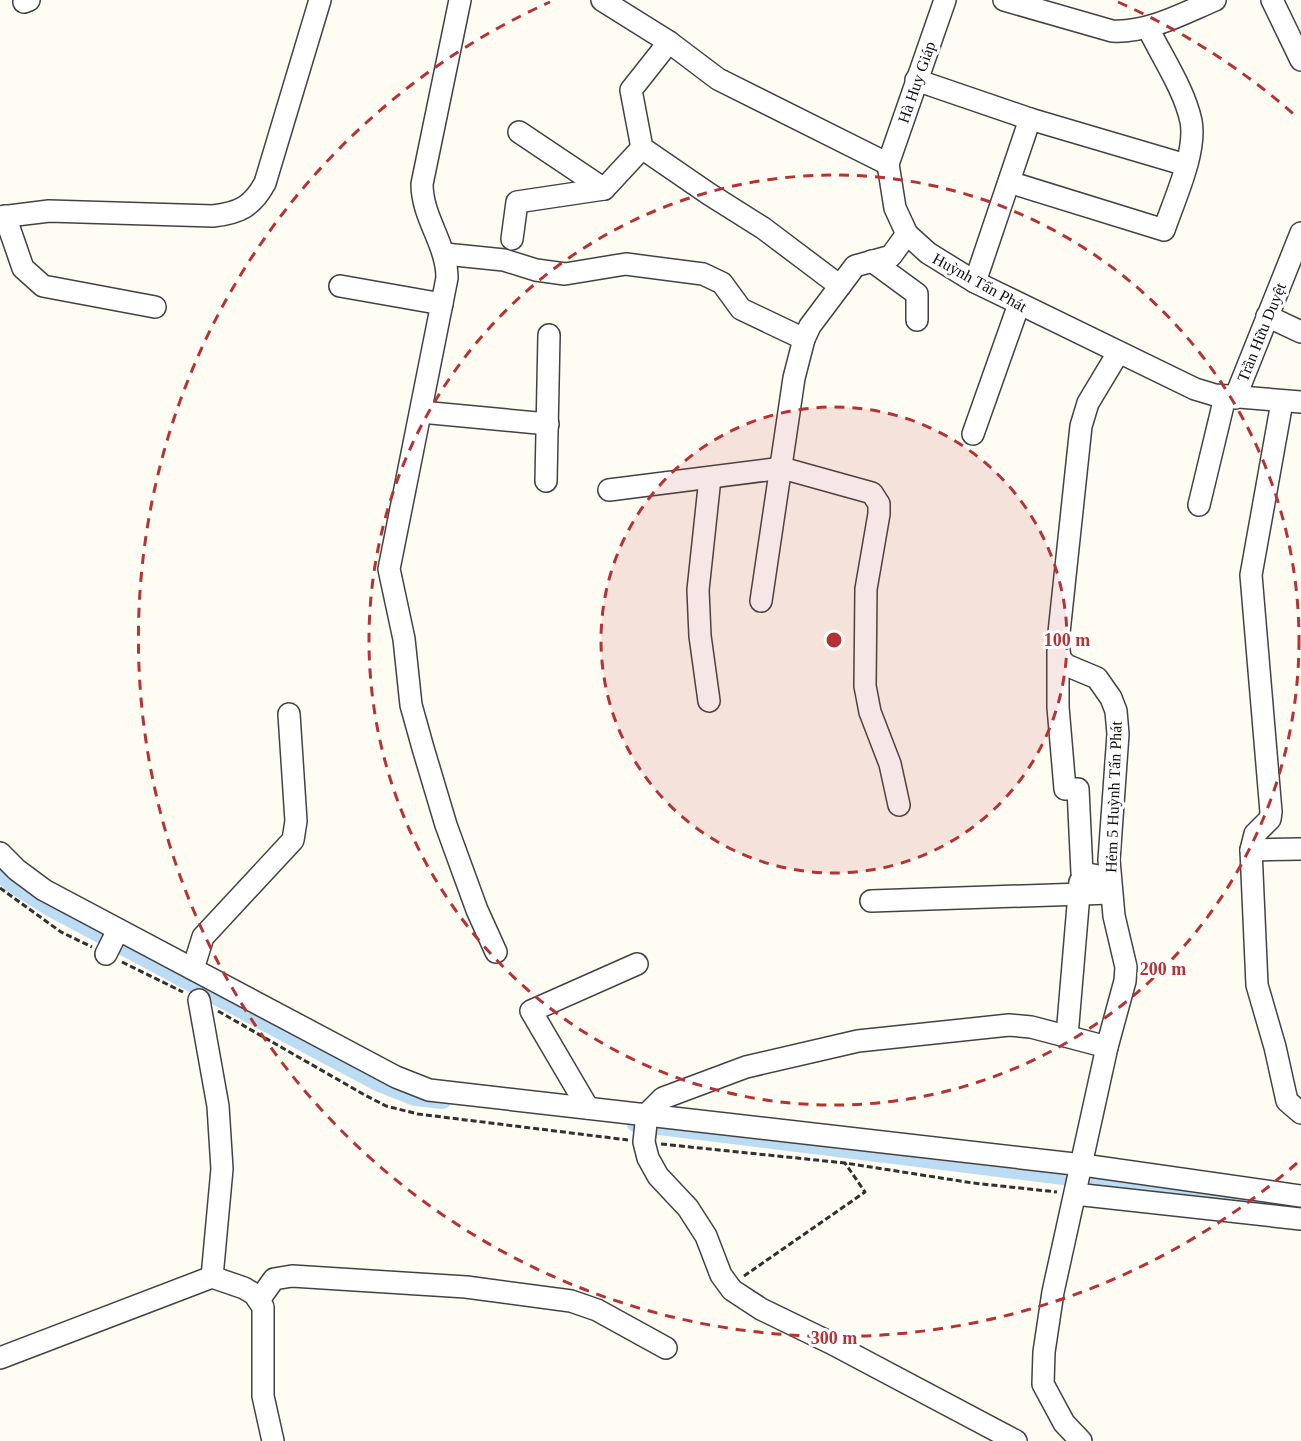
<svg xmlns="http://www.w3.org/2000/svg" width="1301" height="1441" font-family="'Times New Roman',serif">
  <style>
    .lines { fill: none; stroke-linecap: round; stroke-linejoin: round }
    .canal { stroke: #bbdcf2; stroke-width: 16 }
    .minor-casing { stroke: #424242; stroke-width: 24 }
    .path { stroke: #313131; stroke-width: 3; stroke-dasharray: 6 3; stroke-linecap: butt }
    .minor { stroke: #fff; stroke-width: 21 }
    .ring { fill: none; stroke: #b53235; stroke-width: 3; stroke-dasharray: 10 8 }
    .labels { text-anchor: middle; stroke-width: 6; stroke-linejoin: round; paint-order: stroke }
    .street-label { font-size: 16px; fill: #0f0f0f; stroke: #fff }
    .centre { fill: #b53235; stroke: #fff; stroke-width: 3 }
    .ring-label { font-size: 18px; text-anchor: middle; font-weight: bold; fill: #b53235; stroke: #fff; stroke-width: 6; stroke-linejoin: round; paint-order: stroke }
  </style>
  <rect width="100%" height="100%" fill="#fefcf3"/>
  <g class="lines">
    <g class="canal">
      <path d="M0 873 11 884 49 908 377 1083 415 1098 443 1101"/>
      <path d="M635 1124 1297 1206"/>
    </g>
    <defs>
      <g id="minor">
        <path d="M460 0 422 184C422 218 447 244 447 278L389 569 404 639 411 705 423 748 446 825 477 910 496 952"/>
        <path d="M602 0 669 42 718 79 888 164"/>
        <path d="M945 0 888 164 895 208 907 234 928 253 975 282 1195 389 1215 395 1301 402"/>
        <path d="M1004 0 1112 31C1148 33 1182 14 1215 0"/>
        <path d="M1272 0 1301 60"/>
        <path d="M24 2 29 0"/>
        <path d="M669 42 631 90 642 148 709 194 763 228 840 286"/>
        <path d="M916 80 1030 119 1186 165"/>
        <path d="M519 132 604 189 642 148"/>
        <path d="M1009 182 1164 230C1174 200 1197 152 1191 121 1184 89 1162 57 1148 28"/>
        <path d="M5 216 23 268 43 286 155 307"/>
        <path d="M0 217 49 211 213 216C239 213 252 207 265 183L320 0"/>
        <path d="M512 239 517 202 604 189"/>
        <path d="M445 254 504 260 536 270 565 274 626 264 703 274 722 283 741 309 804 339"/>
        <path d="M872 261 917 294V320"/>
        <path d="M975 282 1030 119"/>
        <path d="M340 286 442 304"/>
        <path d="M1267 316 1301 332"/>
        <path d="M1235 398 1301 233"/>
        <path d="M1282 402 1251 575 1271 812 1270 819 1255 834 1251 850 1257 985 1275 1047 1287 1101 1301 1113"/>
        <path d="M421 412 548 424"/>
        <path d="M973 434 1019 304"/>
        <path d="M546 481 549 335"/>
        <path d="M609 490 782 468 872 493 879 504V514L866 589 865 686 870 712 890 764 899 805"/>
        <path d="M1199 505 1225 397"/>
        <path d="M761 601 794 378 804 339 810 326 855 266 891 256 907 234"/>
        <path d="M1058 651V707L1065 789H1078L1082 873 1110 878"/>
        <path d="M709 701 700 636 698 590 710 478"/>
        <path d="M1251 850 1301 849"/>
        <path d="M0 853 17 870 44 890 396 1077 429 1090 1083 1165 1301 1196"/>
        <path d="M871 901 1111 893"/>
        <path d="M106 954 118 930"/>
        <path d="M193 969 203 937 293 840 296 821 289 714"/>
        <path d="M199 1000 218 1106 222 1169 212 1277"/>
        <path d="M1067 1036 1080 882"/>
        <path d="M588 1108 531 1011 637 964"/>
        <path d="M1075 1194 1301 1219"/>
        <path d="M259 1300 274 1279 292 1276 466 1287 571 1301 597 1310 666 1348"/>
        <path d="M0 1358 212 1277 244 1288 254 1294 263 1307V1396L273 1441"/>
        <path d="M1016 1441 831 1343 761 1309 732 1290 721 1275 706 1236 688 1208 658 1176 648 1158 644 1142 647 1114 663 1098 746 1067 858 1041 1009 1025 1031 1027 1107 1047"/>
        <path d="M1081 1441 1064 1423 1043 1384 1044 1352 1053 1292 1107 1047 1125 981 1126 967 1114 916 1109 860 1118 734 1116 711 1111 698 1097 678 1066 665 1060 658 1058 642 1081 426 1088 403 1118 353"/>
      </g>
    </defs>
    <use href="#minor" class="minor-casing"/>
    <g class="path">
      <path d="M0 888 61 932 92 947"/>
      <path d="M122 962 183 992"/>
      <path d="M218 1011 363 1094 386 1106 418 1114 628 1140"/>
      <path d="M661 1144 845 1163 973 1183 1057 1192"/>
      <path d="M744 1276 865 1192 845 1163"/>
    </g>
    <use href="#minor" class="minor"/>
  </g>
  <circle cx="834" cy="640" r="233" fill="#b53235" fill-opacity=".12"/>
  <g class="ring">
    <circle cx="834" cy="640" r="233"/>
    <circle cx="834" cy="640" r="465"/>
    <path d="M1297 1163A698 698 0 1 1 550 2M1118 2A698 698 0 0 1 1297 117"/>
  </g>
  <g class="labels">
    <g class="street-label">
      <text transform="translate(916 82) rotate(-71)" y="6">Hà Huy Giáp</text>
      <text transform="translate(980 282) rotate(29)" y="6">Huỳnh Tấn Phát</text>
      <text transform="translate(1261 332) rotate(-68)" y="6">Trần Hữu Duyệt</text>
      <text transform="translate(1113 797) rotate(-88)" y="6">Hẻm 5 Huỳnh Tấn Phát</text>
    </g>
  </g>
  <circle cx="834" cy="640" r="9" class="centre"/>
  <g class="ring-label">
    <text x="1067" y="646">100 m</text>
    <text x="1163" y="975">200 m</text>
    <text x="834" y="1344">300 m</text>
  </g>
</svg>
